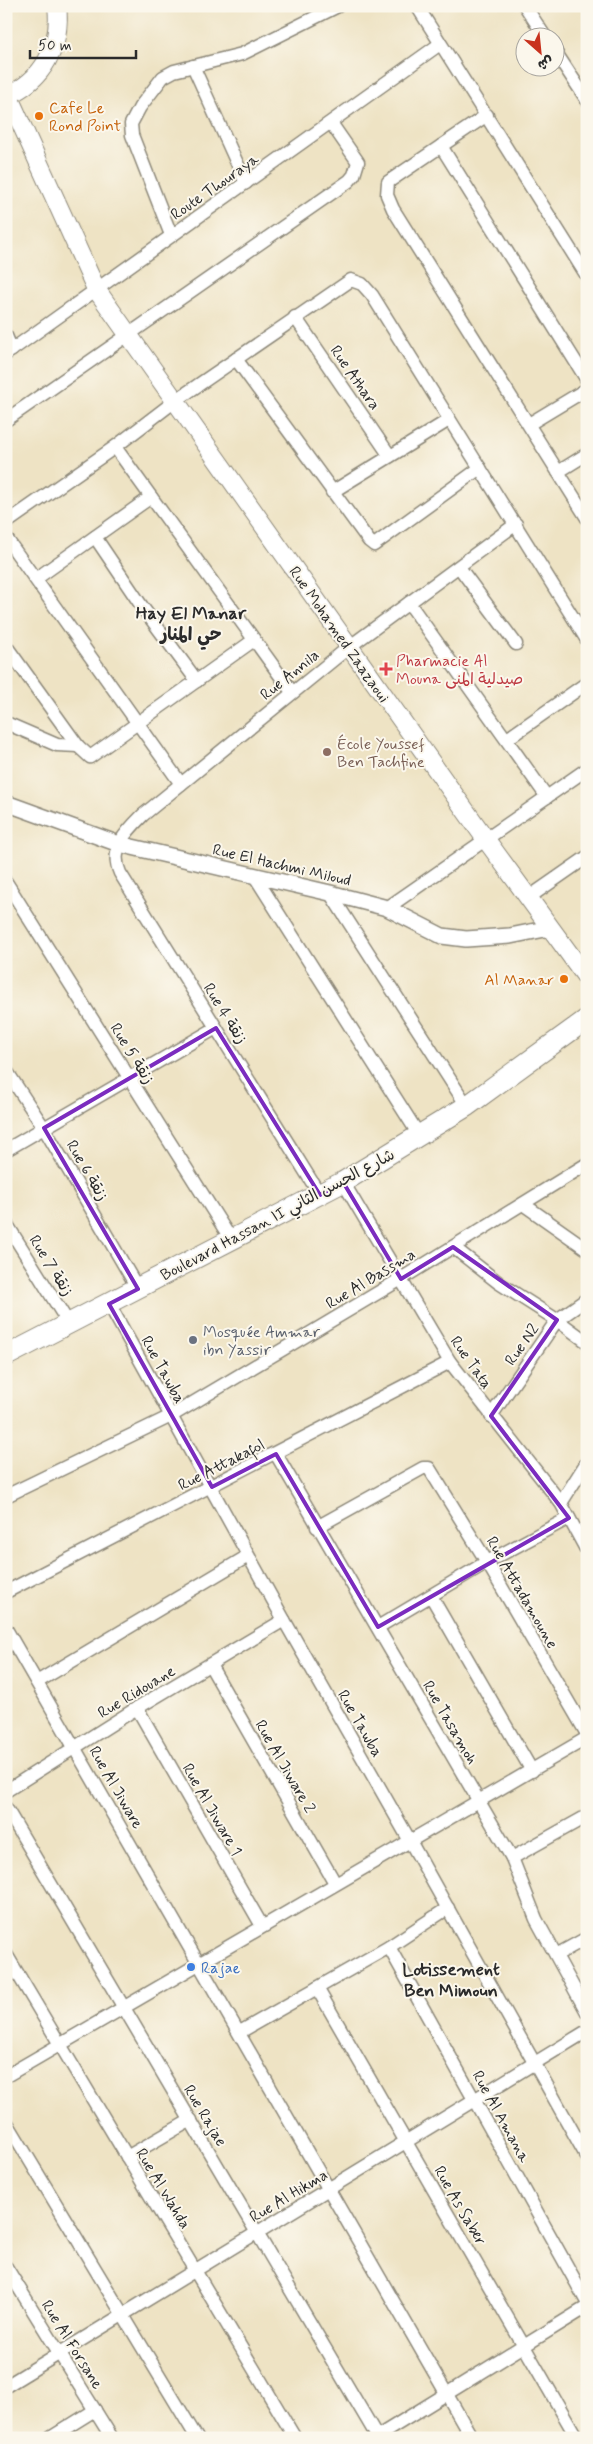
<svg xmlns="http://www.w3.org/2000/svg" width="593" height="2444" font-family="Mynerve,'Playpen Sans Arabic',sans-serif">
  <style>
    .lines { fill: none; stroke-linecap: round; stroke-linejoin: round }
    .minor-casing { stroke: #8c8778; stroke-width: 15 }
    .tertiary-casing { stroke: #8c8778; stroke-width: 18 }
    .secondary-casing { stroke: #8c8778; stroke-width: 20 }
    .primary-casing { stroke: #8c8778; stroke-width: 22 }
    .minor { stroke: #fff; stroke-width: 12 }
    .tertiary { stroke: #fff; stroke-width: 15 }
    .secondary { stroke: #fff; stroke-width: 18 }
    .primary { stroke: #fff; stroke-width: 20 }
    .marked { fill: none; stroke: #7b2cbf; stroke-width: 4; stroke-linejoin: round }
    .food-dot { fill: #e8710a; stroke: #fbf7ec; stroke-width: 2 }
    .health-dot { fill: #e0444e; stroke: #fbf7ec; stroke-width: 2 }
    .education-dot { fill: #8d6e63; stroke: #fbf7ec; stroke-width: 2 }
    .worship-dot { fill: #6b7280; stroke: #fbf7ec; stroke-width: 2 }
    .shop-dot { fill: #3f7fe0; stroke: #fbf7ec; stroke-width: 2 }
    .labels { text-anchor: middle; stroke-width: 4; stroke-linejoin: round; paint-order: stroke }
    .food-label { font-size: 16px; fill: #c56008; stroke: #fbf7ec; text-anchor: start }
    .street-label { font-size: 16px; fill: #2b2b2b; stroke: #fbf7ec }
    .health-label { font-size: 16px; fill: #be3a42; stroke: #fbf7ec; text-anchor: start }
    .education-label { font-size: 16px; fill: #785e54; stroke: #fbf7ec; text-anchor: start }
    .worship-label { font-size: 16px; fill: #5b616d; stroke: #fbf7ec; text-anchor: start }
    .shop-label { font-size: 16px; fill: #366cbe; stroke: #fbf7ec; text-anchor: start }
    .neighbourhood-label { font-size: 18px; font-weight: bold; fill: #2b2b2b; stroke: #fbf7ec }
  </style>
  <rect width="100%" height="100%" fill="#fbf7ec"/>
  <filter id="ink" filterUnits="userSpaceOnUse"><feTurbulence type="fractalNoise" baseFrequency=".02" numOctaves="2"/><feDisplacementMap in="SourceGraphic" scale="10" xChannelSelector="R" yChannelSelector="G"/><feConvolveMatrix kernelMatrix="1 2 1 2 8 2 1 2 1" color-interpolation-filters="sRGB"/></filter>
  <filter id="wash" filterUnits="userSpaceOnUse"><feTurbulence type="fractalNoise" baseFrequency=".0096" numOctaves="4" result="noise"/><feDisplacementMap in="SourceGraphic" scale="20" xChannelSelector="R" yChannelSelector="G"/><feGaussianBlur stdDeviation="1.12" result="paint"/><feColorMatrix in="noise" values="0 0 0 0 0 0 0 0 0 0 0 0 0 0 0 0 0 1.4 0 .05"/><feComposite in="paint" operator="in"/></filter>
  <g filter="url(#wash)">
    <rect width="100%" height="100%" fill="#eee3c4"/>
  </g>
  <g filter="url(#ink)">
    <g class="lines">
      <defs>
        <g id="minor">
          <path d="M417 6 587 276"/>
          <path d="M525 6 546 38"/>
          <path d="M556 53 587 100"/>
          <path d="M193 66 246 183"/>
          <path d="M487 115 388 182 387 195 393 209 587 518"/>
          <path d="M441 146 587 380"/>
          <path d="M171 235 132 135 131 124 140 107 163 77 174 71 242 54 338 6"/>
          <path d="M295 317 390 456"/>
          <path d="M6 336 12 350"/>
          <path d="M6 354 440 44"/>
          <path d="M236 359 369 541 374 545 480 468"/>
          <path d="M6 420 349 181 354 175 358 162 331 123"/>
          <path d="M529 424 587 389"/>
          <path d="M115 447 292 692"/>
          <path d="M558 472 587 454"/>
          <path d="M332 492 449 420"/>
          <path d="M6 523 115 447 175 401 351 280 362 284 372 295 587 640"/>
          <path d="M95 537 143 608 197 681"/>
          <path d="M6 538 181 784"/>
          <path d="M459 567 516 644"/>
          <path d="M37 578 151 497"/>
          <path d="M409 603 547 797"/>
          <path d="M6 646 78 746 90 757 254 640"/>
          <path d="M6 723 57 745 78 746"/>
          <path d="M507 739 587 683"/>
          <path d="M254 875 419 1135"/>
          <path d="M6 882 232 1241"/>
          <path d="M330 893 467 1106"/>
          <path d="M528 898 587 857"/>
          <path d="M387 908 587 769"/>
          <path d="M6 1070 44 1128 138 1289"/>
          <path d="M6 1150 216 1028"/>
          <path d="M343 1182 450 1362 561 1503 587 1551"/>
          <path d="M320 1195 120 873C109 848 126 832 143 815L349 647 516 524"/>
          <path d="M523 1204 587 1249"/>
          <path d="M6 1223 69 1324"/>
          <path d="M453 1247 499 1283 557 1320 587 1342"/>
          <path d="M109 1304 284 1620 410 1841 587 2157"/>
          <path d="M491 1416 557 1320 587 1299"/>
          <path d="M276 1454 512 1858 536 1919 587 2012"/>
          <path d="M6 1496 171 1416 401 1279 587 1164"/>
          <path d="M561 1503 587 1462"/>
          <path d="M317 1527 423 1468H429L487 1562 587 1734"/>
          <path d="M6 1592 450 1362"/>
          <path d="M431 1596 532 1771"/>
          <path d="M378 1627 487 1562 569 1518"/>
          <path d="M6 1629 472 2438"/>
          <path d="M210 1665 335 1883"/>
          <path d="M37 1682 248 1556"/>
          <path d="M137 1708 262 1926"/>
          <path d="M6 1791 137 1708 284 1620"/>
          <path d="M6 1808 378 2438"/>
          <path d="M512 1858 587 1816"/>
          <path d="M389 1947 587 2302"/>
          <path d="M6 1954 295 2438"/>
          <path d="M556 1955 587 1938"/>
          <path d="M317 1988 577 2438"/>
          <path d="M240 2032 389 1947 448 1908"/>
          <path d="M6 2076 587 1738"/>
          <path d="M6 2121 197 2438"/>
          <path d="M127 2157 191 2120"/>
          <path d="M6 2267 112 2438"/>
          <path d="M6 2386 587 2031"/>
          <path d="M50 2438 95 2410"/>
          <path d="M375 2438 587 2307"/>
        </g>
        <path id="tertiary" d="M6 803 119 844 330 893 387 908 442 936 466 939 510 936 550 928"/>
        <g id="secondary">
          <path d="M8 95 96 289 487 841 587 978"/>
          <path d="M6 96C43 81 62 45 57 6"/>
        </g>
        <path id="primary" d="M6 1356 343 1182 467 1106 587 1019"/>
      </defs>
      <use href="#minor" class="minor-casing"/>
      <use href="#tertiary" class="tertiary-casing"/>
      <use href="#secondary" class="secondary-casing"/>
      <use href="#primary" class="primary-casing"/>
      <use href="#minor" class="minor"/>
      <use href="#tertiary" class="tertiary"/>
      <use href="#secondary" class="secondary"/>
      <use href="#primary" class="primary"/>
    </g>
  </g>
  <path class="marked" d="M216 1028 320 1195 343 1182 401 1279 453 1247 557 1320 491 1416 569 1518 378 1627 276 1454 212 1487 109 1304 138 1289 44 1128Z"/>
  <g class="food-dot">
    <circle cx="39" cy="116" r="5"/>
    <circle cx="564" cy="979" r="5"/>
  </g>
  <path class="health-dot" d="M383.5 661.5h5v5h5v5h-5v5h-5v-5h-5v-5h5z"/>
  <circle class="education-dot" cx="327" cy="752" r="5"/>
  <circle class="worship-dot" cx="193" cy="1340" r="5"/>
  <circle class="shop-dot" cx="191" cy="1967" r="5"/>
  <g class="labels">
    <g class="food-label">
      <text x="49" y="113">Cafe Le<tspan x="49" dy="18">Rond Point</tspan></text>
      <text x="554" y="985" text-anchor="end">Al Manar</text>
    </g>
    <g class="street-label">
      <text transform="translate(214 186) rotate(-35)" y="6">Route Thouraya</text>
      <text transform="translate(356 377) rotate(55)" y="6">Rue Athara</text>
      <text transform="translate(340 634) rotate(55)" y="6">Rue Mohamed Zaazaoui</text>
      <text transform="translate(289 674) rotate(-39)" y="6">Rue Annila</text>
      <text transform="translate(282 864) rotate(13)" y="6">Rue El Hachmi Miloud</text>
      <text transform="translate(226 1013) rotate(58)" y="6">Rue 4 زنقة</text>
      <text transform="translate(133 1053) rotate(58)" y="6">Rue 5 زنقة</text>
      <text transform="translate(88 1170) rotate(60)" y="6">Rue 6 زنقة</text>
      <text transform="translate(277 1214) rotate(-28)" y="6">Boulevard Hassan II شارع الحسن الثاني</text>
      <text transform="translate(52 1265) rotate(58)" y="6">Rue 7 زنقة</text>
      <text transform="translate(370 1278) rotate(-31)" y="6">Rue Al Bassma</text>
      <text transform="translate(521 1344) rotate(-55)" y="6">Rue N2</text>
      <text transform="translate(472 1362) rotate(55)" y="6">Rue Tata</text>
      <text transform="translate(164 1369) rotate(61)" y="6">Rue Tawba</text>
      <text transform="translate(221 1464) rotate(-27)" y="6">Rue Attakafol</text>
      <text transform="translate(523 1592) rotate(60)" y="6">Rue Attadamoune</text>
      <text transform="translate(136 1691) rotate(-31)" y="6">Rue Ridouane</text>
      <text transform="translate(451 1722) rotate(60)" y="6">Rue Tasamoh</text>
      <text transform="translate(361 1723) rotate(60)" y="6">Rue Tawba</text>
      <text transform="translate(286 1766) rotate(60)" y="6">Rue Al Jiware 2</text>
      <text transform="translate(117 1787) rotate(60)" y="6">Rue Al Jiware</text>
      <text transform="translate(213 1809) rotate(60)" y="6">Rue Al Jiware 1</text>
      <text transform="translate(206 2115) rotate(59)" y="6">Rue Rajae</text>
      <text transform="translate(502 2116) rotate(61)" y="6">Rue Al Amana</text>
      <text transform="translate(164 2188) rotate(59)" y="6">Rue Al Wahda</text>
      <text transform="translate(288 2195) rotate(-31)" y="6">Rue Al Hikma</text>
      <text transform="translate(461 2205) rotate(60)" y="6">Rue As Saber</text>
      <text transform="translate(73 2344) rotate(58)" y="6">Rue Al Forsane</text>
    </g>
    <g class="health-label">
      <text x="396" y="666">Pharmacie Al<tspan x="396" dy="18">Mouna صيدلية المنى</tspan></text>
    </g>
    <g class="education-label">
      <text x="337" y="749">École Youssef<tspan x="337" dy="18">Ben Tachfine</tspan></text>
    </g>
    <g class="worship-label">
      <text x="203" y="1337">Mosquée Ammar<tspan x="203" dy="18">ibn Yassir</tspan></text>
    </g>
    <g class="shop-label">
      <text x="201" y="1973">Rajae</text>
    </g>
    <g class="neighbourhood-label">
      <text x="191" y="619">Hay El Manar<tspan x="191" dy="21">حي المنار</tspan></text>
      <text x="451" y="1975">Lotissement<tspan x="451" dy="21">Ben Mimoun</tspan></text>
    </g>
  </g>
  <rect width="593" height="2444" fill="none" stroke="#fbf7ec" stroke-width="25"/>
  <g transform="translate(540 52) rotate(153)"><circle r="24" fill="#fbf7ec" stroke="#a8a59f"/>
  <path d="M0-4L9 19L0 12L-9 19Z" fill="#c8321e"/>
  <text y="-8" font-size="14" font-weight="bold" text-anchor="middle" fill="#2b2b2b">ش</text>
  </g>
  <path d="M30 50v8h106v-8" fill="none" stroke="#2b2b2b" stroke-width="2.5"/>
  <text x="38" y="50" font-size="15" fill="#2b2b2b" stroke="#fbf7ec" stroke-width="4" paint-order="stroke">50 m</text>
</svg>
